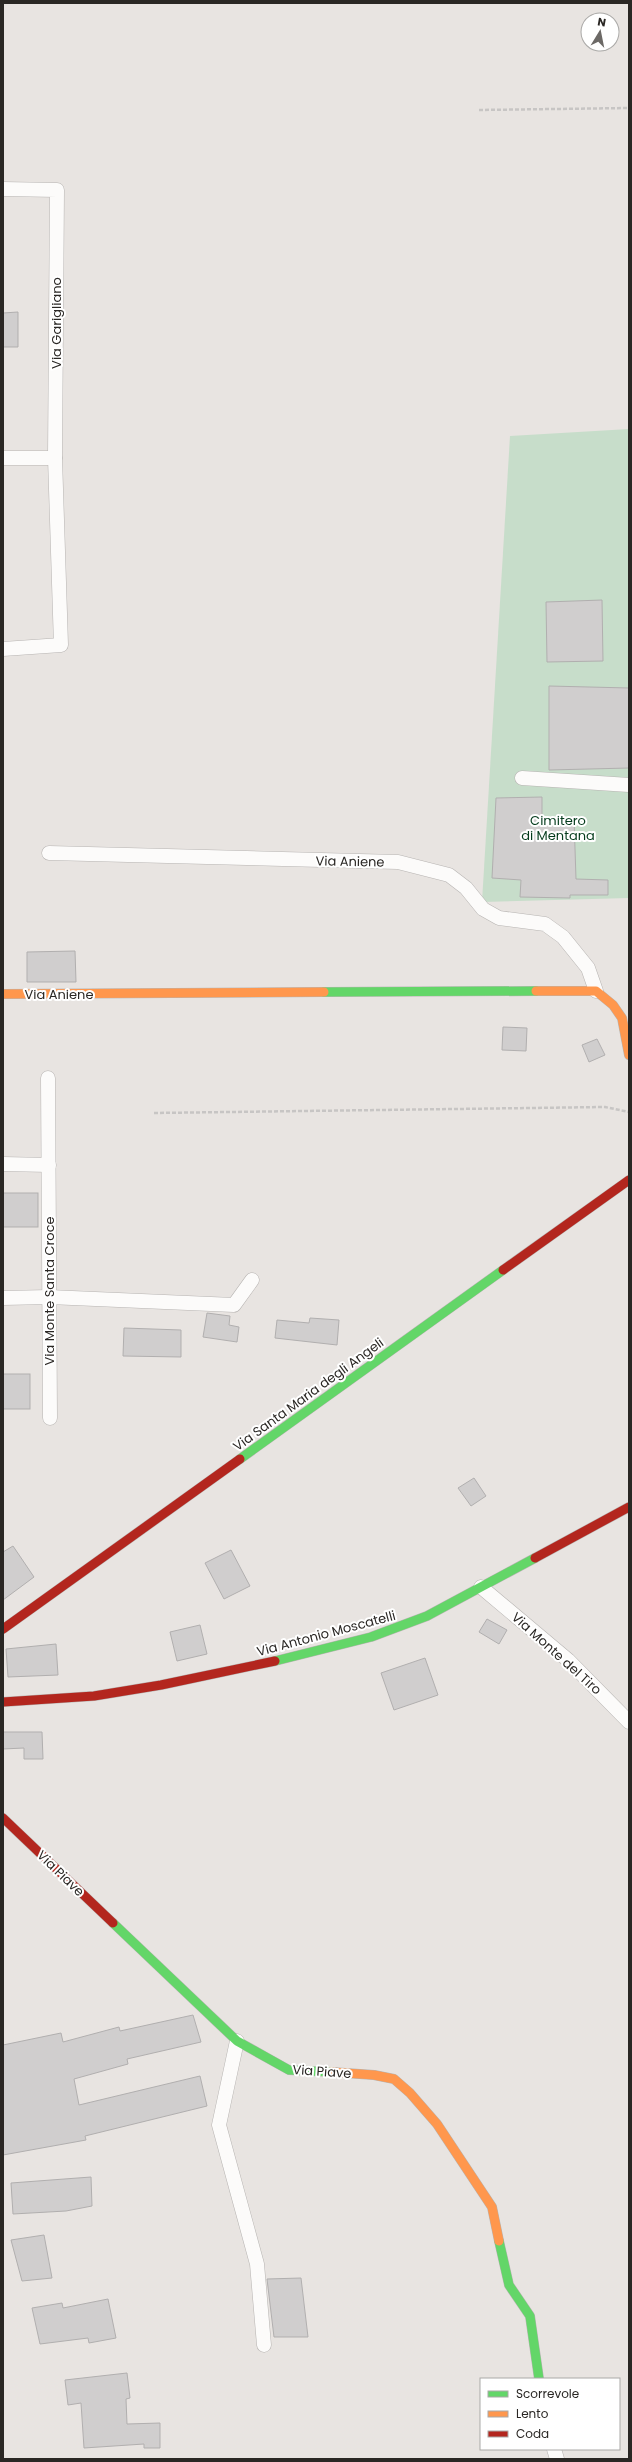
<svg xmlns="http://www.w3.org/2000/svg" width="632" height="2462" font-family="Poppins,sans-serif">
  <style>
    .green { fill: #c7ddca }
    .building { fill: #d0cece; stroke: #b1afaf }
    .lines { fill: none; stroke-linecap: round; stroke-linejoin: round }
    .street-casing { stroke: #b7b4b2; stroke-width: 15 }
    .fast-casing { stroke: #b7b4b2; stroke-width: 10 }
    .slow-casing { stroke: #b7b4b2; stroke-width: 10 }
    .jam-casing { stroke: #b7b4b2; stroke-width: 10 }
    .path { stroke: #c7c5c4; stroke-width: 2.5; stroke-dasharray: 4 2; stroke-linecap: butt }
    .street { stroke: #fcfbfa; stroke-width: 14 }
    .fast { stroke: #63d668; stroke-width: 9 }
    .slow { stroke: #ff974d; stroke-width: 9 }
    .jam { stroke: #b3261e; stroke-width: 9 }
    .labels { text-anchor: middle; stroke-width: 4; stroke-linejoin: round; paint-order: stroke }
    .street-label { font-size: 13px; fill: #2a2724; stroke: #fff }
    .park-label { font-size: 13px; fill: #043b1c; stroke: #fff }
  </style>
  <rect width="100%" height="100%" fill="#e8e4e1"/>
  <path class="green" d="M629 429V898L482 902 510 436Z"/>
  <g class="building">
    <path d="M18 312V347H3V313Z"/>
    <path d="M602 600 603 661 547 662 546 602Z"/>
    <path d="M549 686 629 688V768L549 770Z"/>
    <path d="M542 797V818H574L576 879 608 880V895H570V898L520 897 521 880 492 878 496 798Z"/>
    <path d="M75 951 76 982H27V952Z"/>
    <path d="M503 1027 527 1028 526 1051 502 1050Z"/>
    <path d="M597 1039 605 1055 589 1062 582 1045Z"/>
    <rect x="3" y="1193" width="35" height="34"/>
    <path d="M207 1313 230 1316 229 1325 239 1327 237 1342 203 1337Z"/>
    <path d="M310 1318 339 1320 337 1345 275 1338 277 1320 309 1323Z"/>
    <path d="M124 1328 181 1330V1357L123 1356Z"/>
    <rect x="3" y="1374" width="27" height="35"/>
    <path d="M474 1478 486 1496 471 1506 458 1488Z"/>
    <path d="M13 1546 34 1577 3 1600V1552Z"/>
    <path d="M231 1550 250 1586 224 1599 205 1563Z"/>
    <path d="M487 1619 507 1630 499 1644 479 1632Z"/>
    <path d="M200 1625 207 1654 177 1661 170 1632Z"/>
    <path d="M56 1644 58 1675 8 1677 6 1649Z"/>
    <path d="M425 1658 438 1695 394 1710 381 1673Z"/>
    <path d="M3 1732H42L43 1759H24V1748L3 1749Z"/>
    <path d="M193 2015 201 2042 127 2059 128 2064 74 2079 79 2105 200 2076 207 2106 85 2136 86 2140 3 2155V2045L61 2033 63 2042 119 2027 120 2031Z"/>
    <path d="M91 2177 92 2206 66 2211 13 2214 11 2183Z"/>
    <path d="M44 2235 52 2278 22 2281 11 2240Z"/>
    <path d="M301 2278 308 2337H274L267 2279Z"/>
    <path d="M108 2299 116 2338 89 2343 88 2338 40 2344 32 2308 62 2303 63 2308Z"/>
    <path d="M127 2373 130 2398 126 2399 127 2424 160 2423V2448H144V2444L84 2448 81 2403 68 2405 65 2380Z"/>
  </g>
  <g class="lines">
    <defs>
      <g id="street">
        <path d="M3 189 57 190 55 458H3"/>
        <path d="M3 649 61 645 55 458"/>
        <path d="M522 778 629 785"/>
        <path d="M49 853 398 862 449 875 466 888 483 909 499 918 545 924 563 937 588 968 596 991"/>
        <path d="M48 1078 50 1418"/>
        <path d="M3 1164 49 1165"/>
        <path d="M3 1298 49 1297 234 1305 252 1280"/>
        <path d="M481 1587 568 1660 629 1722"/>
        <path d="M237 2041 219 2125 257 2264 264 2345"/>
        <path d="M554 2449 557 2459"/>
      </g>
      <g id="fast">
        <path d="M324 992 536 991"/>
        <path d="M240 1459 503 1270"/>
        <path d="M275 1661 371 1637 427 1616 535 1558"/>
        <path d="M113 1923 237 2041 289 2070 331 2072"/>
        <path d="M499 2241 509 2285 530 2316 539 2379"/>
      </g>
      <g id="slow">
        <path d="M536 991H596L613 1005 622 1018 629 1055"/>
        <path d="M3 994 324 992"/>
        <path d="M331 2072 374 2075 394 2079 410 2093 437 2124 492 2207 499 2241"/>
      </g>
      <g id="jam">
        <path d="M503 1270 629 1180"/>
        <path d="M535 1558 629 1507"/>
        <path d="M3 1629 240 1459"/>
        <path d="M3 1702 94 1696 161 1685 275 1661"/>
        <path d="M3 1818 113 1923"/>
      </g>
    </defs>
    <use href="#street" class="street-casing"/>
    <use href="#fast" class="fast-casing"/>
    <use href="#slow" class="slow-casing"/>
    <use href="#jam" class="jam-casing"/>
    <g class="path">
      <path d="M479 110 629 108"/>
      <path d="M154 1113 605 1107 629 1112"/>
    </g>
    <use href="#street" class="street"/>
    <use href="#fast" class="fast"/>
    <use href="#slow" class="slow"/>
    <use href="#jam" class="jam"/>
  </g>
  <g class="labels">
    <g class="street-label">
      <text transform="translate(56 323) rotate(-90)" y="5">Via Garigliano</text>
      <text transform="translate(350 861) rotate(1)" y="5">Via Aniene</text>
      <text x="59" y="999">Via Aniene</text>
      <text transform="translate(49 1291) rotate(-90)" y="5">Via Monte Santa Croce</text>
      <text transform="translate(308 1394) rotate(-36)" y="5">Via Santa Maria degli Angeli</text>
      <text transform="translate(326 1633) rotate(-15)" y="5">Via Antonio Moscatelli</text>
      <text transform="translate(557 1653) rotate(42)" y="5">Via Monte del Tiro</text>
      <text transform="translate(61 1873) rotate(44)" y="5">Via Piave</text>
      <text transform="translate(322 2071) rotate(4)" y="5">Via Piave</text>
    </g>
    <g class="park-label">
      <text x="558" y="825">Cimitero<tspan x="558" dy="15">di Mentana</tspan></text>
    </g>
  </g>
  <rect width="632" height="2462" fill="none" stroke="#2a2724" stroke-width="8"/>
  <rect x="480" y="2378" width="140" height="72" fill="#ffffff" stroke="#aaa9a7"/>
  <rect x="488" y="2391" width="20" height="6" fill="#63d668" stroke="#aaa9a7"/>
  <text x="516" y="2398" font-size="12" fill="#2a2724">Scorrevole</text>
  <rect x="488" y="2411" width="20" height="6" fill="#ff974d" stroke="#aaa9a7"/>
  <text x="516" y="2418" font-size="12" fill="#2a2724">Lento</text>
  <rect x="488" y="2431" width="20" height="6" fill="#b3261e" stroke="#aaa9a7"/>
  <text x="516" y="2438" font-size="12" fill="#2a2724">Coda</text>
  <g transform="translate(600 32) rotate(10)"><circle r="19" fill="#ffffff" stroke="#aaa9a7"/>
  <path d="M0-3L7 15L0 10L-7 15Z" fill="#6c6966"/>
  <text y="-6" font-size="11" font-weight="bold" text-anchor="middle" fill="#2a2724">N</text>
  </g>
</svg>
